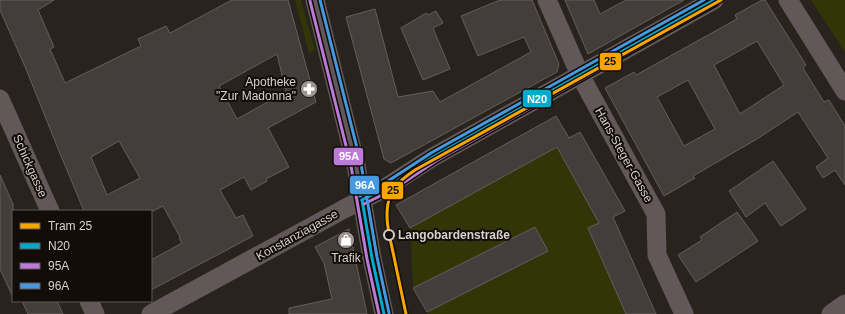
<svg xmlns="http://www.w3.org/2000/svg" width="845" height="314" font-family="Helvetica,sans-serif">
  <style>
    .green { fill: #313609 }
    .building { fill: #433e3b; stroke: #645e5a; fill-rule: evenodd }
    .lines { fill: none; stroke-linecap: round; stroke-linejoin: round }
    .minor { stroke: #625859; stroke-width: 19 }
    .bus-1-casing { stroke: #120d09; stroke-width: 6 }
    .bus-2-casing { stroke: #120d09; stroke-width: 6 }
    .bus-3-casing { stroke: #120d09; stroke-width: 6 }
    .bus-1 { stroke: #00a9ce; stroke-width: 3 }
    .bus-2 { stroke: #bd7bd9; stroke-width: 3 }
    .bus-3 { stroke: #4699e1; stroke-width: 3 }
    .tram-1-casing { stroke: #120d09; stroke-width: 6 }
    .tram-1 { stroke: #f7a600; stroke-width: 3 }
    .stop-dot { fill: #120d09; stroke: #d8d1cc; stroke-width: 2 }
    .labels { text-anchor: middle; stroke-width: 4; stroke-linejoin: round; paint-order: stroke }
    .poi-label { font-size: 12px; fill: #d8d1cc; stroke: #120d09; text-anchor: end }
    .street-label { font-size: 12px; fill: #d8d1cc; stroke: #120d09 }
    .stop-label { font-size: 12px; font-weight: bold; fill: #d8d1cc; stroke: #120d09; text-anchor: start }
    .line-badge { stroke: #120d09; stroke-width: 1.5 }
    .badge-label { font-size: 11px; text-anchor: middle; font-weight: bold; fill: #fff }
    .pale-badge-label { font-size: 11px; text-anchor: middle; font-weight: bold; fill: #111 }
  </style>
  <rect width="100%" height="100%" fill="#29231e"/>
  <g class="green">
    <path d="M295 0H301L315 50 309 53Z"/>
    <path d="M811 0H845V52Z"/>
    <path d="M557 147 599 223 588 228 626 314H427V312L548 251 535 227 413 288 410 228Z"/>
  </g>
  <g class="building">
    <path d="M0 0H54L38 10 54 47 50 49 65 83 141 46 138 39 166 26 170 33 232 0H288L316 102 268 128 289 167 266 179 267 181 251 190 244 177 220 190 236 218 243 215 253 236 151 290V260L182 243 179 238 180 237 163 206 153 211H84L59 151 26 69 0 10ZM277 54 286 92 237 119 219 86ZM119 141 140 178 107 195 91 157Z"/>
    <path d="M500 0H532L559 64 557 72 391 163 384 159 346 17 375 9 398 97 433 91 440 102 531 52 524 37 478 56 461 16Z"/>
    <path d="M565 0H594L600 14 626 0H684L588 54Z"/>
    <path d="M762 0H765L806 65 803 68 824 102 829 100 845 126V185L835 170 823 178 816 167 828 158 798 112 757 139 693 176 695 178 664 196 605 88 634 72 636 75 737 19 735 15ZM757 41 784 85 740 114 714 65ZM688 80 715 129 684 146 657 97Z"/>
    <path d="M436 11 443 23 433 28 450 69 423 80 401 28 426 13 428 15Z"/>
    <path d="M556 116 569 138 580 132 625 211 613 217 656 314H626L588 228 599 223 557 147 410 228 396 205Z"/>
    <path d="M773 161 806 209 781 226 765 203 746 217 729 191Z"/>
    <path d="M0 175 13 204V297L0 269Z"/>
    <path d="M737 212 758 241 696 282 678 255 702 240 700 237Z"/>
    <path d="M535 227 548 251 427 312 413 288Z"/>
    <path d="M349 229 367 314H289V308L332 299 324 263 315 247Z"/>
    <path d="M22 301H57L63 314H28Z"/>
  </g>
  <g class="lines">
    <g class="minor">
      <path d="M315 0 356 165 372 258 384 314"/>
      <path d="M547 0 580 75 656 214 657 255 684 314"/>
      <path d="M788 0 845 91"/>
      <path d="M0 99 50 211"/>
      <path d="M89 301 95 314"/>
      <path d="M151 314 344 209 385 188 433 157 714 0"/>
      <path d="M831 314 845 304"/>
    </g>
    <defs>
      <g id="bus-1">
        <path d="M362 200 391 185 433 157 714 0"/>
        <path d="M362 200 372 258 384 314"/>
      </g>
      <g id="bus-2">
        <path d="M310 1 351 166 367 259 379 314"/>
        <path d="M364 204 394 189 436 161 716 4"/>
      </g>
      <g id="bus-3">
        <path d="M320 0 361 164 377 257 389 313"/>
        <path d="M360 196 388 181 431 153 704 0"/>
      </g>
    </defs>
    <use href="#bus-1" class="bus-1-casing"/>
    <use href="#bus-2" class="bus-2-casing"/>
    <use href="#bus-3" class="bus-3-casing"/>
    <use href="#bus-1" class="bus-1"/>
    <use href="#bus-2" class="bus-2"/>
    <use href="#bus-3" class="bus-3"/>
    <defs>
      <path id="tram-1" d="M406 314C402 295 398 276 394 257 390 237 383 216 390 196 394 185 405 177 415 170L721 0"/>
    </defs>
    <use href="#tram-1" class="tram-1-casing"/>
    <use href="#tram-1" class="tram-1"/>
  </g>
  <defs>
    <symbol id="pharmacy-disc" viewBox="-11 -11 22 22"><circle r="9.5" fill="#9b948f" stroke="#120d09"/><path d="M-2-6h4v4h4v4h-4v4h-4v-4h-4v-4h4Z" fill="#fff"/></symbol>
    <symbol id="shop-disc" viewBox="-11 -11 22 22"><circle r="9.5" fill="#9b948f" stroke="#120d09"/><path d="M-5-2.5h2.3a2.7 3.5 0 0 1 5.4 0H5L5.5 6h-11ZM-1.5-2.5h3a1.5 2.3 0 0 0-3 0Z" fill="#fff"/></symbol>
  </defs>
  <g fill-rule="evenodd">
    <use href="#pharmacy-disc" x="299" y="79" width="20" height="20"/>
    <use href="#shop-disc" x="336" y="230" width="20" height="20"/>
  </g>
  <circle class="stop-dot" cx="389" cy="235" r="5"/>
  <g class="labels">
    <g class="poi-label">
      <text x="296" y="86">Apotheke<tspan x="296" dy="14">"Zur Madonna"</tspan></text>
      <text x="346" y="262" text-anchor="middle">Trafik</text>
    </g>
    <g class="street-label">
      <text transform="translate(624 155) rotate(61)" y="4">Hans-Steger-Gasse</text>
      <text transform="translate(30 166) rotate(66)" y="4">Schickgasse</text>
      <text transform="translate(297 235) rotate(-29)" y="4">Konstanziagasse</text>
    </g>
    <g class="stop-label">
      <text x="398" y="239">Langobardenstraße</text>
    </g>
  </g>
  <g class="line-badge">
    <rect x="599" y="52" width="23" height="19" rx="4" fill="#f7a600"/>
    <rect x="522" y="89" width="30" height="19" rx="4" fill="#00a9ce"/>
    <rect x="333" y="147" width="31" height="19" rx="4" fill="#bd7bd9"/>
    <rect x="349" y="175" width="31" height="20" rx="4" fill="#4699e1"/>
    <rect x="381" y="181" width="23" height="19" rx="4" fill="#f7a600"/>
  </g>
  <g class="badge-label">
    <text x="537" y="103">N20</text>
    <text x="349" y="160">95A</text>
    <text x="365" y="189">96A</text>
  </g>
  <g class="pale-badge-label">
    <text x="610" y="65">25</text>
    <text x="393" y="194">25</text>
  </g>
  <rect x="12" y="210" width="140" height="92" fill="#120d09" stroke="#615b57"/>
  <rect x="20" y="223" width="20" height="6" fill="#f7a600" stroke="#615b57"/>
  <text x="48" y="230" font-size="12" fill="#d8d1cc">Tram 25</text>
  <rect x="20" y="243" width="20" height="6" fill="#00a9ce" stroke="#615b57"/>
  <text x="48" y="250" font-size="12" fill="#d8d1cc">N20</text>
  <rect x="20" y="263" width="20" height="6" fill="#bd7bd9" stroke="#615b57"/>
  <text x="48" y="270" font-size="12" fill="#d8d1cc">95A</text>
  <rect x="20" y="283" width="20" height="6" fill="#4699e1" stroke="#615b57"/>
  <text x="48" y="290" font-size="12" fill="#d8d1cc">96A</text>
</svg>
